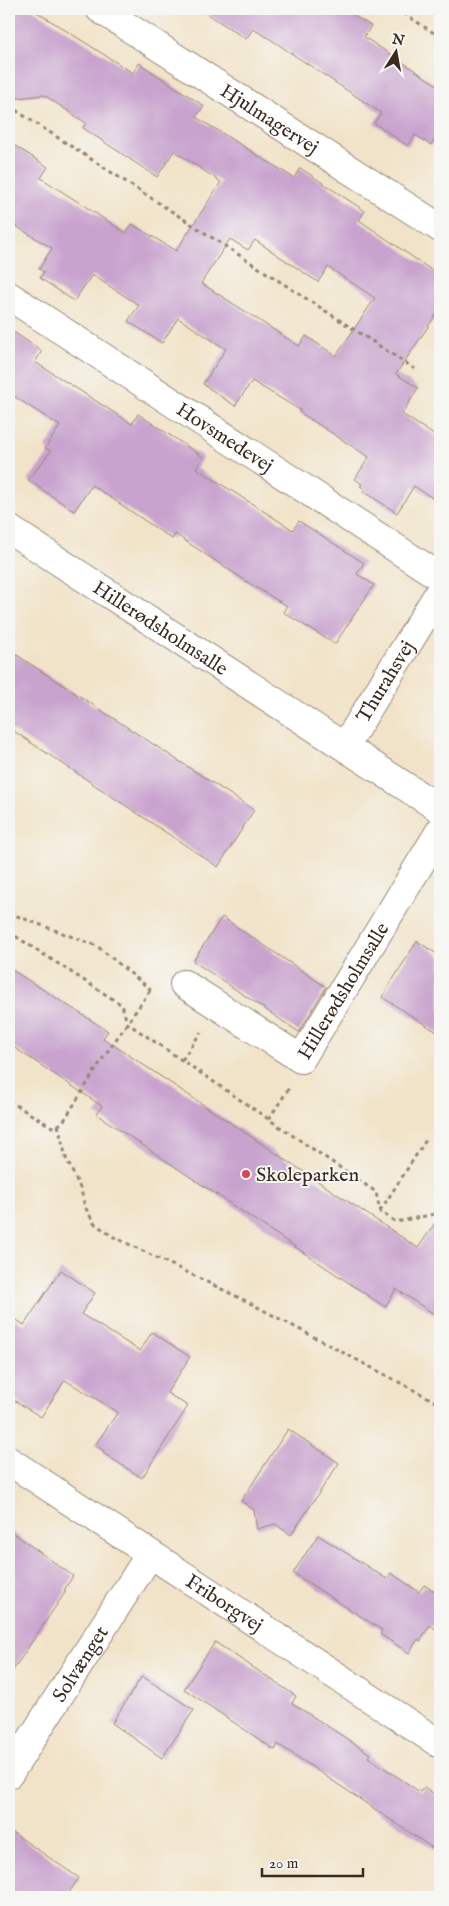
<svg xmlns="http://www.w3.org/2000/svg" width="449" height="1906" font-family="'IM FELL English',serif">
  <style>
    .building { fill: #c8a3ce; fill-rule: evenodd }
    .lines { fill: none; stroke-linecap: round; stroke-linejoin: round }
    .minor-casing { stroke: #968673; stroke-width: 30 }
    .tertiary-casing { stroke: #968673; stroke-width: 30 }
    .path { stroke: #968673; stroke-width: 3; stroke-dasharray: 4 4; stroke-linecap: butt }
    .minor { stroke: #fff; stroke-width: 28 }
    .tertiary { stroke: #fff; stroke-width: 28 }
    .poi-dot { fill: #d1495b; stroke: #f6f6f2; stroke-width: 2 }
    .labels { text-anchor: middle; stroke-width: 4; stroke-linejoin: round; paint-order: stroke }
    .street-label { font-size: 20px; fill: #3b2a1e; stroke: #f6f6f2 }
    .poi-label { font-size: 20px; fill: #3b2a1e; stroke: #f6f6f2; text-anchor: start }
  </style>
  <rect width="100%" height="100%" fill="#f6f6f2"/>
  <filter id="ink" filterUnits="userSpaceOnUse"><feTurbulence type="fractalNoise" baseFrequency=".02" numOctaves="2"/><feDisplacementMap in="SourceGraphic" scale="10" xChannelSelector="R" yChannelSelector="G"/><feConvolveMatrix kernelMatrix="1 2 1 2 8 2 1 2 1" color-interpolation-filters="sRGB"/></filter>
  <filter id="wash" filterUnits="userSpaceOnUse"><feTurbulence type="fractalNoise" baseFrequency=".0096" numOctaves="4" result="noise"/><feDisplacementMap in="SourceGraphic" scale="20" xChannelSelector="R" yChannelSelector="G"/><feGaussianBlur stdDeviation="1.12" result="paint"/><feColorMatrix in="noise" values="0 0 0 0 0 0 0 0 0 0 0 0 0 0 0 0 0 1.4 0 .05"/><feComposite in="paint" operator="in"/></filter>
  <g filter="url(#wash)">
    <rect width="100%" height="100%" fill="#f1e3c8"/>
    <g id="blocks">
      <g class="building">
        <path d="M9 9H32L133 73 139 63 204 106 196 117 294 178 300 168 365 211 359 220 440 276V309L396 374 418 388 402 414 440 439V503L414 486 397 513 363 491 364 488 360 486 362 484 355 479 369 457 299 412 300 410 252 381 235 406 203 384 226 349 178 318 162 343 128 321 139 305 92 275 74 301 40 278 44 272 39 269 52 248 9 222V142L48 167 41 178 126 233 132 224 176 251 221 182 174 151 157 177 83 128 86 123 44 95 9 99ZM230 239 248 250 255 240 318 282 328 267 375 298 336 356 306 336 299 346 201 283Z"/>
        <path d="M200 9H344L371 26 364 37 440 87V131L431 145 415 135 408 146 374 123 381 113 270 39 253 29 246 39Z"/>
        <path d="M9 329 42 351 35 362 132 424 138 414 203 457 196 468 293 530 299 521 364 563 357 574 374 585 335 644 283 612 287 606 252 585 175 534 172 539 92 485 74 511 28 480 51 451 45 448 60 426 12 395 9 401Z"/>
        <path d="M9 650 254 810 218 867 9 728Z"/>
        <path d="M222 917 326 987 299 1032 193 961Z"/>
        <path d="M417 941 440 956V1034L382 997Z"/>
        <path d="M9 968 108 1031 103 1038 418 1248 440 1216V1318L396 1289 385 1307 96 1114 102 1106 9 1044Z"/>
        <path d="M61 1270 95 1293 81 1314 140 1351 152 1332 190 1357 167 1393 188 1406 142 1478 103 1453 104 1451 95 1445 118 1412 65 1380 41 1417 9 1397V1315L24 1325Z"/>
        <path d="M288 1429 339 1463 291 1535 275 1524 257 1529 254 1510 241 1501Z"/>
        <path d="M9 1530 73 1576 64 1590 66 1591 9 1676Z"/>
        <path d="M318 1535 387 1579 391 1573 419 1592 424 1585 440 1595V1632L430 1625 420 1641 418 1639 409 1653 380 1634 382 1630 293 1573Z"/>
        <path d="M215 1642 296 1696 292 1703 370 1754 368 1757 420 1792 424 1787 440 1798V1853L278 1744 275 1750 184 1689Z"/>
        <path d="M142 1676 194 1710 162 1758 112 1723Z"/>
        <path d="M9 1830 79 1878 66 1897H9Z"/>
      </g>
    </g>
  </g>
  <g filter="url(#ink)">
    <use href="#blocks" fill-opacity="0" stroke="#968673" stroke-width="1"/>
    <g class="lines">
      <defs>
        <g id="minor">
          <path id="s1" d="M100 9 440 228"/>
          <path id="s2" d="M9 296 440 577"/>
          <path id="s3" d="M345 746 440 591"/>
          <path id="s4" d="M184 984 301 1059 440 831"/>
          <path id="s5" d="M9 1461 440 1744"/>
          <path id="s6" d="M9 1774 150 1554"/>
        </g>
        <g id="tertiary">
          <path id="s7" d="M9 529 440 809"/>
        </g>
      </defs>
      <use href="#minor" class="minor-casing"/>
      <use href="#tertiary" class="tertiary-casing"/>
      <g class="path">
        <path d="M397 9 440 37"/>
        <path d="M9 106 415 369"/>
        <path d="M9 913 97 946 151 990"/>
        <path d="M9 932 122 1005 127 1023 376 1192 380 1212 396 1222 440 1213"/>
        <path d="M182 1060 201 1032"/>
        <path d="M9 1101 52 1127 59 1125 65 1119 105 1055 152 988"/>
        <path d="M269 1119 289 1088"/>
        <path d="M58 1125 66 1158 81 1190 85 1207 94 1223 112 1236 246 1301 440 1404"/>
        <path d="M380 1211 426 1140"/>
      </g>
      <use href="#minor" class="minor"/>
      <use href="#tertiary" class="tertiary"/>
    </g>
  </g>
  <circle class="poi-dot" cx="246" cy="1174" r="5"/>
  <g class="labels">
    <g class="street-label">
      <text dy="7" stroke="none"><textPath href="#s1" startOffset="202">Hjulmagervej</textPath></text>
      <text dy="7" stroke="none"><textPath href="#s2" startOffset="258">Hovsmedevej</textPath></text>
      <text dy="7" stroke="none"><textPath href="#s7" startOffset="181">Hillerødsholmsalle</textPath></text>
      <text dy="7" stroke="none"><textPath href="#s3" startOffset="76">Thurahsvej</textPath></text>
      <text dy="7" stroke="none"><textPath href="#s4" startOffset="219">Hillerødsholmsalle</textPath></text>
      <text dy="7" stroke="none"><textPath href="#s5" startOffset="258">Friborgvej</textPath></text>
      <text dy="7" stroke="none"><textPath href="#s6" startOffset="131">Solvænget</textPath></text>
    </g>
    <g class="poi-label">
      <text x="256" y="1181">Skoleparken</text>
    </g>
  </g>
  <rect width="449" height="1906" fill="none" stroke="#f6f6f2" stroke-width="30"/>
  <g transform="translate(396 52) rotate(11)" stroke="#f6f6f2" stroke-width="4" paint-order="stroke">
  <path d="M0-4L9 19L0 12L-9 19Z" fill="#3b2a1e"/>
  <text y="-8" font-size="14" font-weight="bold" text-anchor="middle" fill="#3b2a1e">N</text>
  </g>
  <path d="M262 1868v8h101v-8" fill="none" stroke="#3b2a1e" stroke-width="2.5"/>
  <text x="269" y="1868" font-size="15" fill="#3b2a1e" stroke="#f6f6f2" stroke-width="4" paint-order="stroke">20 m</text>
</svg>
